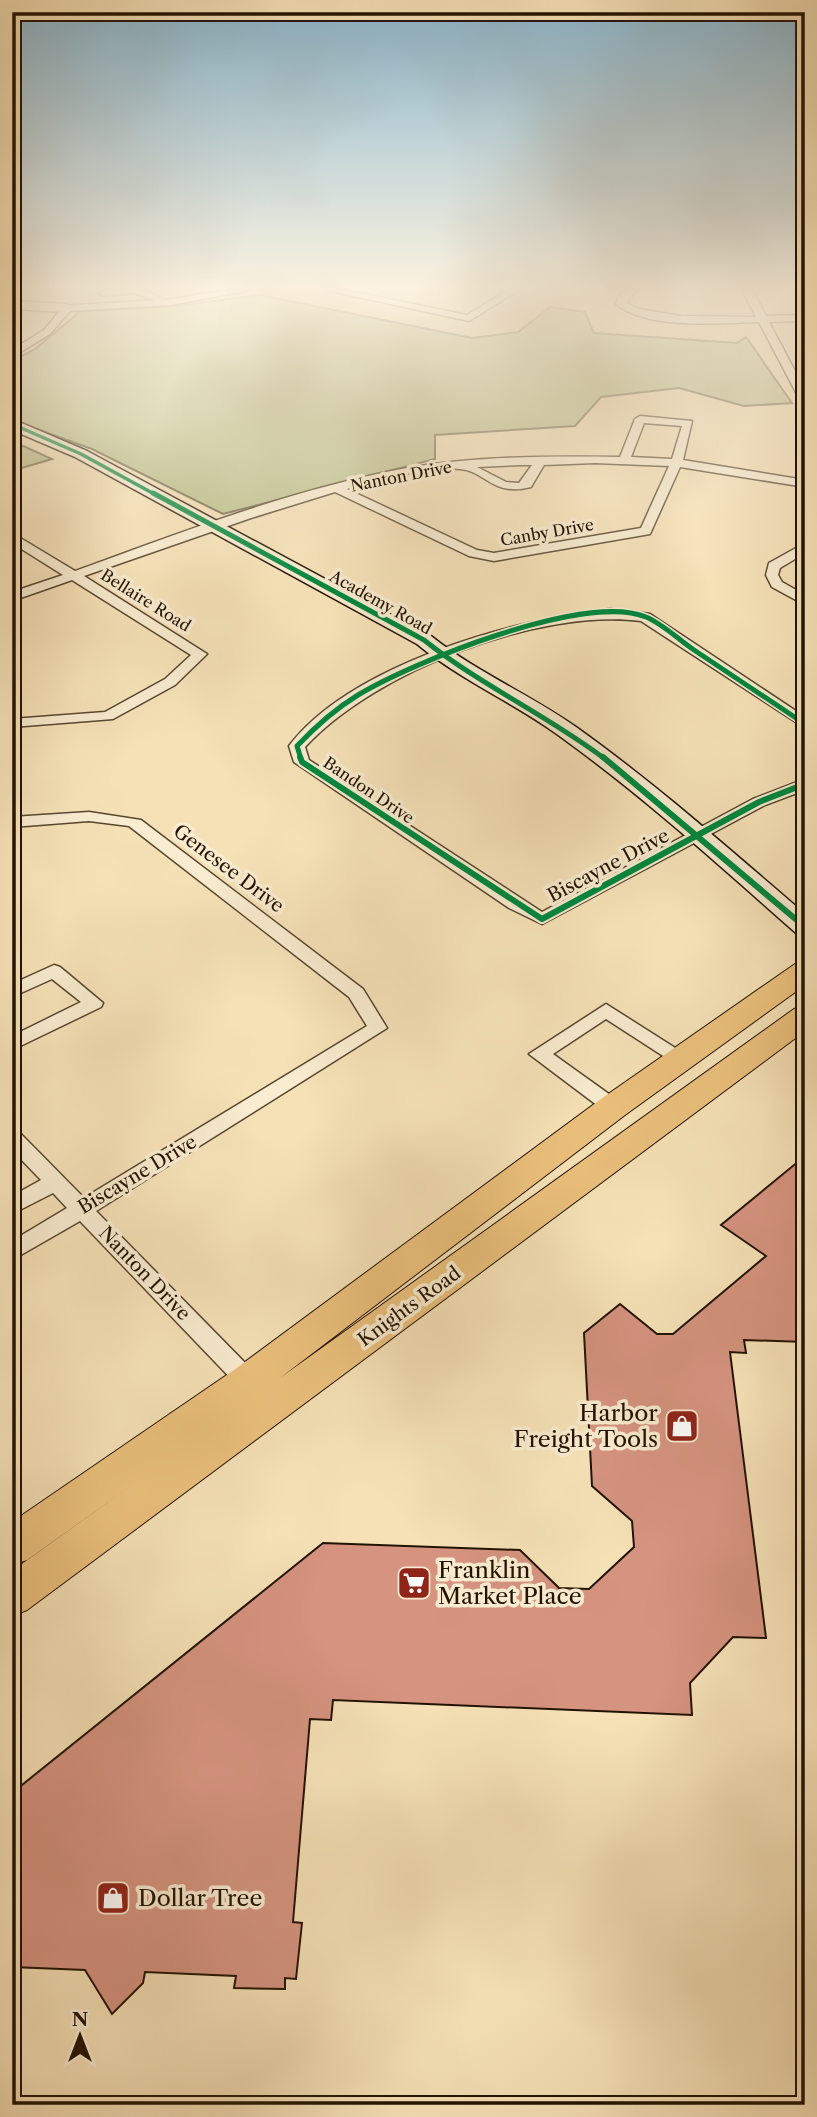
<svg xmlns="http://www.w3.org/2000/svg" width="817" height="2117" font-family="'Libre Caslon Text',serif">
  <style>
    .green { fill: #bdc28e; stroke: #706a47; stroke-width: 2 }
    .building { fill: #d59380; stroke: #221200; stroke-width: 2 }
    .lines { fill: none; stroke-linecap: round; stroke-linejoin: round }
    .minor-casing { stroke: #57462e; stroke-width: 3 }
    .tertiary-casing { stroke: #57462e; stroke-width: 3 }
    .secondary-casing { stroke: #221200; stroke-width: 3 }
    .primary-casing { stroke: #221200; stroke-width: 2 }
    .minor { fill: #f9ecd0; fill-rule: evenodd }
    .tertiary { fill: #f9ecd0; fill-rule: evenodd }
    .secondary { fill: #f9ecd0; fill-rule: evenodd }
    .primary { fill: #ebc07c; fill-rule: evenodd }
    .cycleway-far2-casing { stroke: #f9ecd0; stroke-width: 6 }
    .cycleway-far1-casing { stroke: #f9ecd0; stroke-width: 8 }
    .cycleway-casing { stroke: #f9ecd0; stroke-width: 10 }
    .cycleway-far2 { stroke: #00873e; stroke-width: 3.5 }
    .cycleway-far1 { stroke: #00873e; stroke-width: 5 }
    .cycleway { stroke: #00873e; stroke-width: 6 }
    .labels { text-anchor: middle; stroke-width: 7; stroke-linejoin: round; paint-order: stroke }
    .far-street-label { font-size: 16px; fill: #221200; stroke: #f9ecd0 }
    .street-label { font-size: 19px; fill: #221200; stroke: #f9ecd0 }
    .near-poi-label { font-size: 23px; fill: #221200; stroke: #f9ecd0; text-anchor: start }
  </style>
  <rect width="100%" height="100%" fill="#f6e1b7"/>
  <filter id="stains"><feTurbulence type="fractalNoise" baseFrequency=".00286" numOctaves="4"/><feColorMatrix values="0 0 0 0 .2 0 0 0 0 .09 0 0 0 0 .02 0 0 0 .5 -.17"/></filter>
  <radialGradient id="worn" r=".72"><stop offset=".6" stop-color="#630" stop-opacity="0"/><stop offset="1" stop-color="#630" stop-opacity=".3"/></radialGradient>
  <g class="green">
    <path d="M260 295 472 338 518 332 550 307 585 312 594 333 737 343 746 337 792 403 744 406 679 388 601 397 575 426 435 435V459L223 514 92 449 12 420V361L35 349 81 311 176 306Z"/>
    <path d="M12 441 52 459 12 471V465L20 460 12 458Z"/>
  </g>
  <path class="building" d="M805 1156V1342L744 1340 746 1353 730 1352 766 1638 733 1637 690 1683 692 1715 333 1700 331 1720 310 1719 293 1922 302 1923 296 1979 285 1978V1989L234 1988 236 1976 145 1972 143 1983 112 2014 85 1970 12 1967V1793L323 1543 520 1550 559 1588 589 1589 634 1547 632 1521 592 1486 584 1333 620 1304 657 1334H673L766 1256 721 1225Z"/>
  <g class="lines">
    <defs>
      <g id="minor">
        <path d="M106 290H144L165 300 228 290H250L171 305 70 311 50 334 12 357V350L44 330 64 306 155 300 134 293 104 296 99 293Z"/>
        <path d="M325 290H344L467 315 508 290H519L469 321Z"/>
        <path d="M626 290H637L626 303 639 309 682 316 756 317 742 290H752L766 316 805 315V321L769 322 805 390V403L800 400 759 322C720 323 648 330 616 304L619 296Z"/>
        <path d="M640 416 692 421 683 460 805 480V487L680 467 650 534 494 561 469 556 335 492 251 518 84 576 207 654 175 685 113 719 12 727V719L105 712 165 679 191 655 72 580 12 601V592L63 575 12 543V533L75 571C183 532 293 489 407 468 476 456 550 456 620 457L635 419ZM644 423 682 426 672 459 631 457ZM595 463 669 466 641 528 494 553 477 550 347 489C380 481 427 465 460 469 486 471 492 497 531 487L544 465ZM521 465H532L519 483 506 482 477 467Z"/>
        <path d="M805 543V553L780 568 778 575 782 582 805 595V605L772 587 766 575 769 563Z"/>
        <path d="M610 609 650 614 805 717V728L641 621C539 608 375 671 305 747L309 760 542 912 753 799 805 779V790L765 805 542 924 509 908 294 762 289 746C351 665 513 619 610 609Z"/>
        <path d="M89 812 141 820 363 989 387 1028 96 1211 256 1374 260 1381 256 1388 248 1391 240 1388 80 1221 12 1260V1241L67 1208 53 1193 12 1214V1196L41 1180 12 1150V1130L19 1132 84 1198 367 1026 349 997 129 826 89 821 12 827V817Z"/>
        <path d="M54 965 60 967 103 1003 101 1007 12 1050V1036L81 1002 52 979 12 997V984Z"/>
        <path d="M606 1004 691 1058 681 1065 674 1063 606 1019 553 1054 620 1102 623 1107 620 1112H606L529 1054Z"/>
      </g>
      <path id="tertiary" d="M12 301 67 304 73 308 67 312 12 309Z"/>
      <path id="secondary" d="M12 419 87 451 431 636C476 672 529 694 576 727 656 784 730 850 805 914V935L796 933C719 865 644 797 561 737 515 703 462 681 417 644L75 457 12 430Z"/>
      <path id="primary" d="M805 962V985L625 1115 280 1378 794 1009 805 1006V1031L27 1610 12 1616V1571L128 1488 27 1560 12 1565V1522L234 1370 601 1099 795 964Z"/>
    </defs>
    <use href="#minor" class="minor-casing"/>
    <use href="#tertiary" class="tertiary-casing"/>
    <use href="#secondary" class="secondary-casing"/>
    <use href="#primary" class="primary-casing"/>
    <use href="#minor" class="minor"/>
    <use href="#tertiary" class="tertiary"/>
    <use href="#secondary" class="secondary"/>
    <use href="#primary" class="primary"/>
    <defs>
      <path id="cycleway-far2" d="M12 424 81 454 156 495"/>
      <g id="cycleway-far1">
        <path d="M153 493 424 640C480 685 547 715 605 759"/>
        <path d="M301 759 297 746C316 726 335 709 358 695 413 662 585 592 646 617 663 624 679 640 694 650 731 675 768 699 805 724"/>
      </g>
      <g id="cycleway">
        <path d="M300 757 302 762 542 919 759 802 805 784"/>
        <path d="M603 757 805 927"/>
      </g>
    </defs>
    <use href="#cycleway-far2" class="cycleway-far2-casing"/>
    <use href="#cycleway-far1" class="cycleway-far1-casing"/>
    <use href="#cycleway" class="cycleway-casing"/>
    <use href="#cycleway-far2" class="cycleway-far2"/>
    <use href="#cycleway-far1" class="cycleway-far1"/>
    <use href="#cycleway" class="cycleway"/>
  </g>
  <linearGradient id="sky" x2="0" y2="1"><stop stop-color="#8ab8d1"/><stop offset="0.49" stop-color="#fbf2df"/><stop offset="1" stop-color="#fbf2df" stop-opacity="0"/></linearGradient>
  <rect width="817" height="586" fill="url(#sky)"/>
  <defs>
    <symbol id="shop-square" viewBox="-11 -11 22 22"><rect x="-9" y="-9" width="18" height="18" rx="4" fill="#8f2418" stroke="#f9ecd0"/><path d="M-5-2.5h2.3a2.7 3.5 0 0 1 5.4 0H5L5.5 6h-11ZM-1.5-2.5h3a1.5 2.3 0 0 0-3 0Z" fill="#fff"/></symbol>
    <symbol id="supermarket-square" viewBox="-11 -11 22 22"><rect x="-9" y="-9" width="18" height="18" rx="4" fill="#8f2418" stroke="#f9ecd0"/><path d="M-6-5.5h2.5l.6 2H6L4.5 2H-2.5L-4.4-4H-6ZM-1.5 3.2a1.3 1.3 0 1 0 .1 0ZM3 3.2a1.3 1.3 0 1 0 .1 0Z" fill="#fff"/></symbol>
  </defs>
  <g fill-rule="evenodd">
    <use href="#shop-square" x="663" y="1407" width="38" height="38"/>
    <use href="#supermarket-square" x="395" y="1564" width="38" height="38"/>
    <use href="#shop-square" x="94" y="1879" width="38" height="38"/>
  </g>
  <g class="labels">
    <g class="far-street-label">
      <text transform="translate(401 476) rotate(-11)" y="6">Nanton Drive</text>
      <text transform="translate(547 532) rotate(-10)" y="6">Canby Drive</text>
      <text transform="translate(146 600) rotate(32)" y="6">Bellaire Road</text>
      <text transform="translate(381 602) rotate(29)" y="6">Academy Road</text>
      <text transform="translate(369 790) rotate(34)" y="6">Bandon Drive</text>
    </g>
    <g class="street-label">
      <text transform="translate(608 865) rotate(-28)" y="7">Biscayne Drive</text>
      <text transform="translate(229 868) rotate(37)" y="7">Genesee Drive</text>
      <text transform="translate(137 1174) rotate(-31)" y="7">Biscayne Drive</text>
      <text transform="translate(145 1273) rotate(46)" y="7">Nanton Drive</text>
      <text transform="translate(409 1306) rotate(-36)" y="7">Knights Road</text>
    </g>
    <g class="near-poi-label">
      <text x="658" y="1421" text-anchor="end">Harbor<tspan x="658" dy="26">Freight Tools</tspan></text>
      <text x="438" y="1578">Franklin<tspan x="438" dy="26">Market Place</tspan></text>
      <text x="138" y="1906">Dollar Tree</text>
    </g>
  </g>
  <rect width="817" height="2117" fill="none" stroke="#f6e1b7" stroke-width="42"/>
  <rect x="14" y="14" width="789" height="2089" fill="none" stroke="#221200" stroke-width="3.5"/>
  <rect x="21" y="21" width="775" height="2075" fill="none" stroke="#221200" stroke-width="2"/>
  <g transform="translate(80 2036)" stroke="#f9ecd0" stroke-width="5" paint-order="stroke">
  <path d="M0-5L12 26L0 18L-12 26Z" fill="#221200"/>
  <text y="-10" font-size="19" font-weight="bold" text-anchor="middle" fill="#221200">N</text>
  </g>
  <rect width="100%" height="100%" filter="url(#stains)"/>
  <rect width="100%" height="100%" fill="url(#worn)"/>
</svg>
